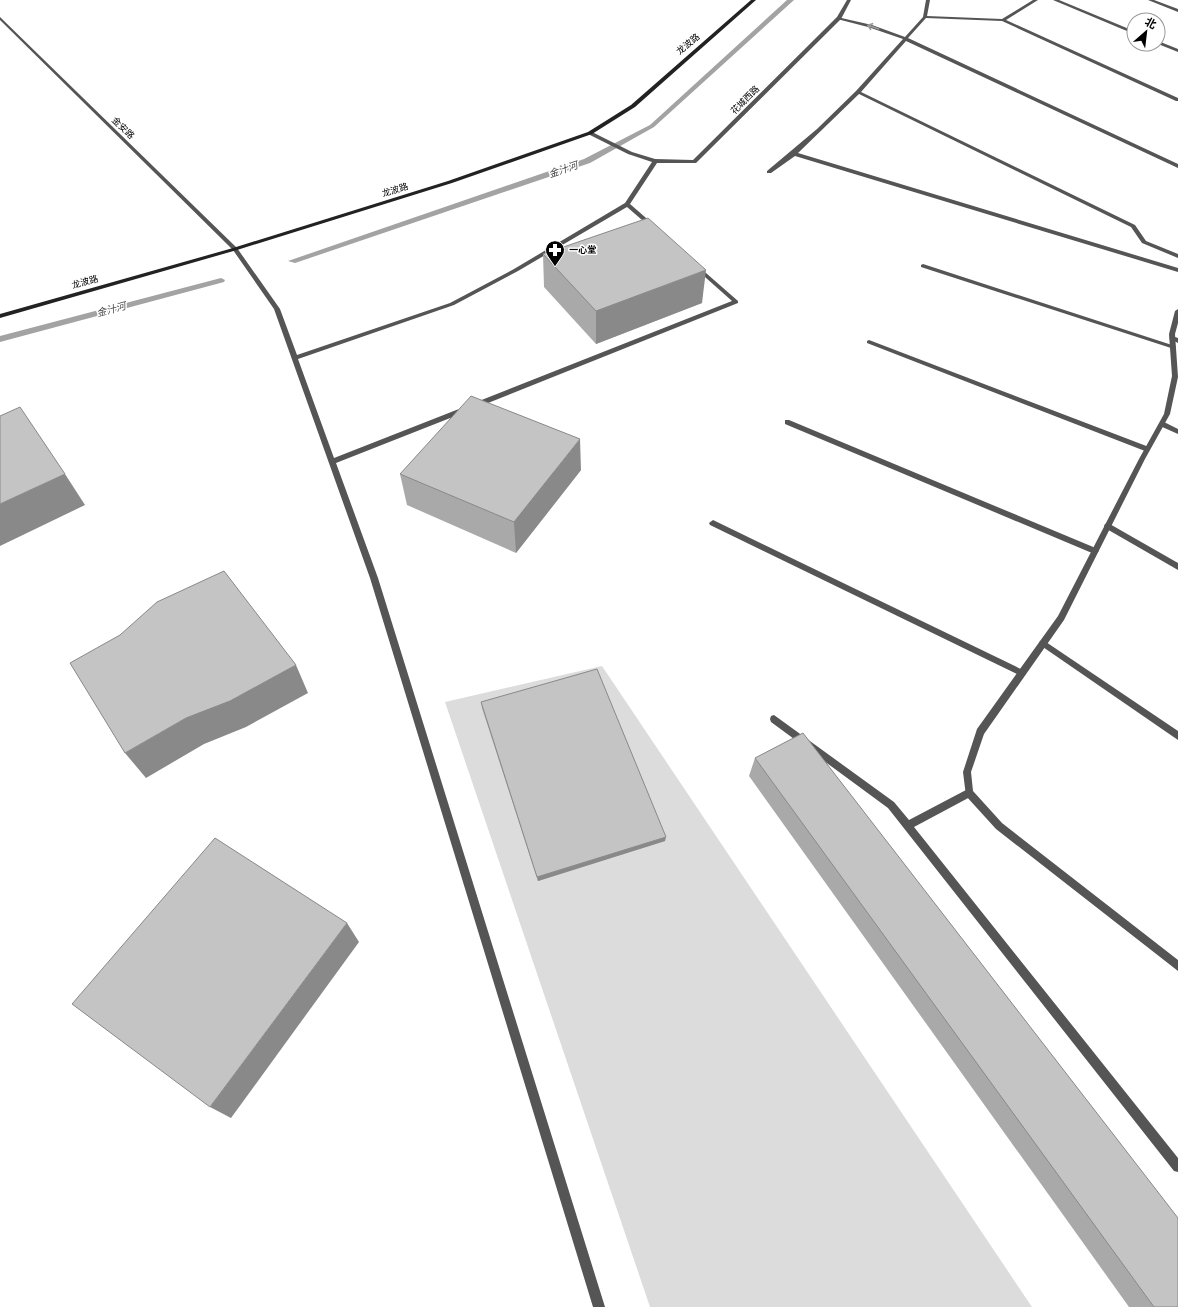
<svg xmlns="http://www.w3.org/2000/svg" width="1178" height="1307" font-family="Raleway,'Noto Sans SC',sans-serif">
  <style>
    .green { fill: #dcdcdc }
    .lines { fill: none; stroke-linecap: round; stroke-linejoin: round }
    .stream { fill: #a3a3a3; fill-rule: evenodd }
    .lane { fill: #555; fill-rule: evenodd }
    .street { fill: #555; fill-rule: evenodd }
    .secondary { fill: #222; fill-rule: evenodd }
    .wall { fill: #a9a9a9 }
    .shaded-wall { fill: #898989 }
    .building { fill: #c4c4c4; stroke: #898989 }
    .oneway { stroke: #999 }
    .labels { text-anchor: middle; stroke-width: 3; stroke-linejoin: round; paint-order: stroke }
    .far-street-label { font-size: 9px; fill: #000; stroke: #fff }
    .far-poi-label { font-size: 9px; font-weight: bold; fill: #000; stroke: #fff; text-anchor: start }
    .far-water-label { font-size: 10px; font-style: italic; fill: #444; stroke: #fff }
  </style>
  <rect width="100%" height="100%" fill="#fff"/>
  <path class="green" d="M602 666 1032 1307H650L445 702Z"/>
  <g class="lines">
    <g class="stream">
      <path d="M787 0H794L654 127 590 163 295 263 288 261 584 159 650 125Z"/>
      <path d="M221 278 225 280 224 282 0 342V336Z"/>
    </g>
    <g class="lane">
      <path d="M926 0H930L927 16 1002 19 1033 0H1038L1006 20 1178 98V101H1176L1002 21 926 18 908 38 1178 164V168L906 41 861 92 1135 225 1146 241 1178 254V258L1142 243 1131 227 859 94 798 153 1178 268V272L795 156 771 173H767V171L817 129 856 91 903 39 868 27 837 19V17L872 25 905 37 923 17Z"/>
      <path d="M1053 0H1059L1134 31V34Z"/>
      <path d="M1148 0H1154L1178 9V12Z"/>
      <path d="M1158 41 1178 49V52L1158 44Z"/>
      <path d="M923 264 1175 346 1176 347 1173 349 1171 348 921 267V265Z"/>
      <path d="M1172 336 1178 338V343L1169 338Z"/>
      <path d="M869 340 1149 447 1150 449 1147 451H1145L867 343V341Z"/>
      <path d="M785 420H789L1098 549 1099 551 1095 554 1092 553 785 424Z"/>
      <path d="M1160 422H1164L1178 429V434L1160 426Z"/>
      <path d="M713 520 1025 671 1026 673 1025 675H1019L710 525 709 523Z"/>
      <path d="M1108 523 1178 563V570L1105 528 1104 526 1105 524Z"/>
      <path d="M1043 640 1178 731V740L1040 645 1039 643 1040 641Z"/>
      <path d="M774 715 894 802 909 820 966 790 969 789 972 790 973 793 972 796 914 827 1178 1158V1172L1174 1171 888 808 771 722 770 719 771 716Z"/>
    </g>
    <g class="street">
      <path d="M847 0H851L841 19 696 163H657L630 204 653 224V226H649L627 207 518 271 454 305 298 359 334 458 464 407H468L469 409 468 411 336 463 378 578 605 1307H593L370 578 274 309 233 250 0 20V17L237 248 280 309 297 355 450 303 514 269 625 203 652 162 628 154 588 134V132H592L632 152 655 159 693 160 837 17Z"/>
      <path d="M698 266 738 301V303L478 407H474V403L732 301 696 269 695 268Z"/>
      <path d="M1178 309V323L1175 334 1178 377 1170 414 1145 459 1064 620 984 734 971 772 973 791 1002 823 1178 960V971L996 829 966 796 963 772 977 729 1058 616 1139 459 1164 414 1172 376 1169 334 1175 311Z"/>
    </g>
    <path class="secondary" d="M751 0H756L635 107 592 134 452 183 237 250 0 318V314L233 248 448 181 588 132 631 105Z"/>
  </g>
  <g class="wall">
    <path d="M543 254 702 303 596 344 544 287Z"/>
    <path d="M581 470 516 553 407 505 400 474Z"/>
    <path d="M481 702 665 841 538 881 482 708Z"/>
    <path d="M755 758 1178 1307H1129L749 776Z"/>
  </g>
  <g class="shaded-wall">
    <path d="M706 270 702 303 596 344V311Z"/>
    <path d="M580 439 581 470 516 553 514 522Z"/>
    <path d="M65 474 85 505 0 546V504Z"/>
    <path d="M296 665 308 693 246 727 204 744 146 778 125 753 186 718Z"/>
    <path d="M666 837 665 841 538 881 537 877Z"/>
    <path d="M347 923 359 942 231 1118 210 1107Z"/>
  </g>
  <g class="building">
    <path d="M648 218 706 270 596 311 543 254Z"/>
    <path d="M471 396 580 439 514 522 400 474Z"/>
    <path d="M20 407 65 474 0 504V416Z"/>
    <path d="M224 571 296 665 230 701 186 718 125 753 70 663 120 635 157 602Z"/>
    <path d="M597 669 666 837 537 877 481 702Z"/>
    <path d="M803 733 1178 1218V1307H1154L755 758Z"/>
    <path d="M215 838 347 923 210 1107 72 1004Z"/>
  </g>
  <defs><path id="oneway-shaft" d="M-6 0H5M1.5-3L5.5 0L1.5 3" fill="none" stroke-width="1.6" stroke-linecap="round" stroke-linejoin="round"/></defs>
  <use class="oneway" href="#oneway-shaft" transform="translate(873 27) rotate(-161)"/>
  <defs>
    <symbol id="pharmacy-pin" viewBox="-11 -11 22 30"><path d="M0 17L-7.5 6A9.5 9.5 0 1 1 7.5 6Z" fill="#000" stroke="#fff"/><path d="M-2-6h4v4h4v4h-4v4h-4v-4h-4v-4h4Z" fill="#fff"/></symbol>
  </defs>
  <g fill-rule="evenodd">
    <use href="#pharmacy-pin" x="544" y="239" width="22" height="30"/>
  </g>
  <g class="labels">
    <g class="far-street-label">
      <text transform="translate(688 44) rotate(-40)" y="3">龙波路</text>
      <text transform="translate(745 100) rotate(-45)" y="3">花城西路</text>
      <text transform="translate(123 128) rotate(44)" y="3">金安路</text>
      <text transform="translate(395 190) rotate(-17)" y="3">龙波路</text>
      <text transform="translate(85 282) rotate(-16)" y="3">龙波路</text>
    </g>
    <g class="far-poi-label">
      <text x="569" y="253">一心堂</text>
    </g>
    <g class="far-water-label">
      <text transform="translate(563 169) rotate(-19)" y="4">金汁河</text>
      <text transform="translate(111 309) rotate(-15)" y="4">金汁河</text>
    </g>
  </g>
  <g transform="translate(1146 32) rotate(28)"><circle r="19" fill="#ffffff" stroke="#999999"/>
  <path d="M0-3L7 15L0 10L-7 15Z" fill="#000000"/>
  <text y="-6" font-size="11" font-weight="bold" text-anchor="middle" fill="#000000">北</text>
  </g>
</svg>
